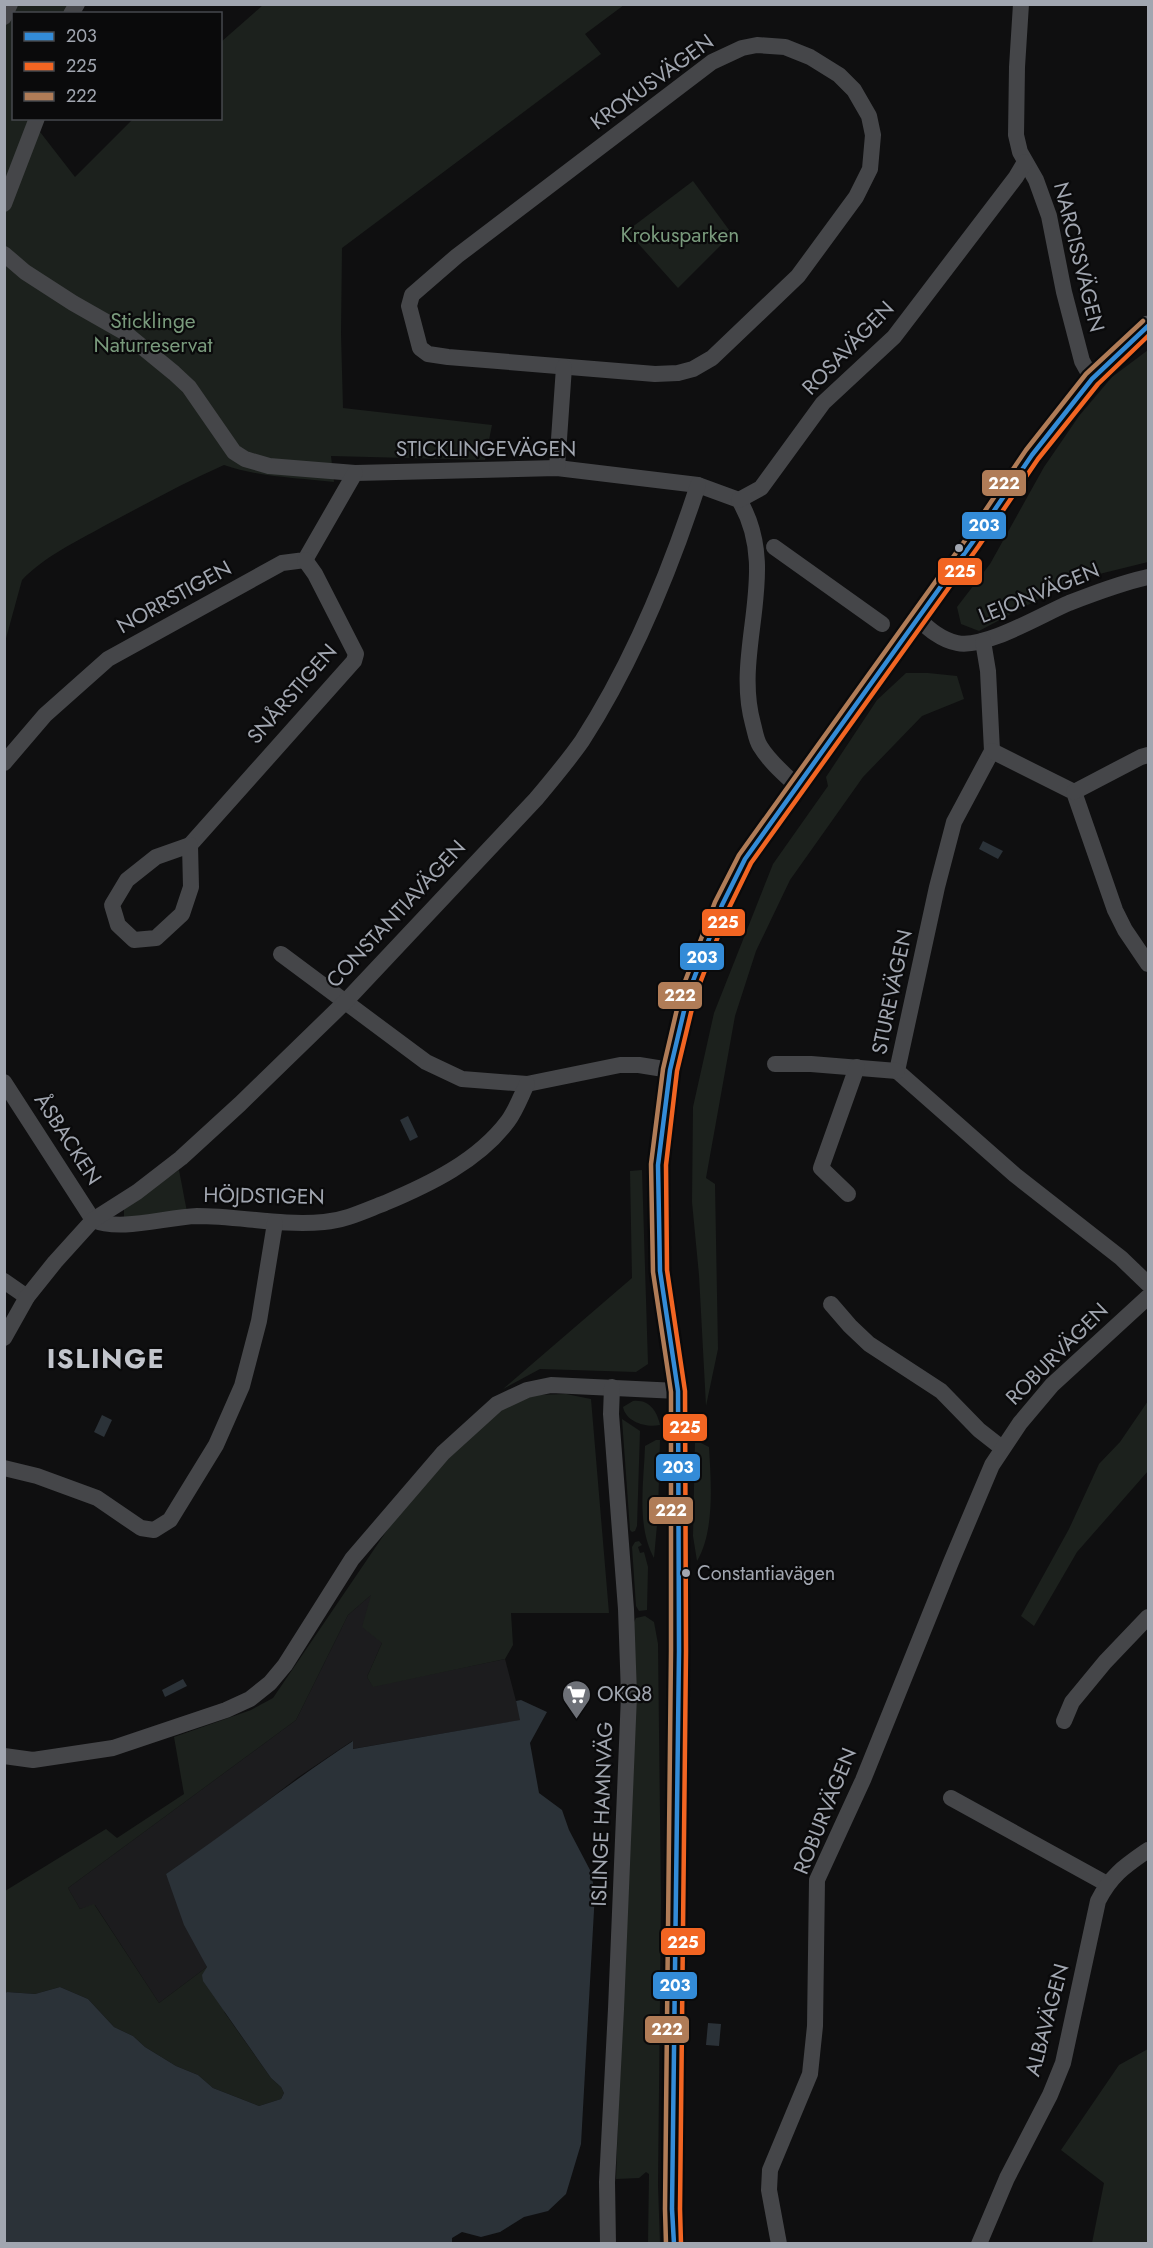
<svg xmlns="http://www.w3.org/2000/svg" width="1153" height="2248" font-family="Jost,sans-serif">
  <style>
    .built { fill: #1c1c1e }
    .green { fill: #1c211d }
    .water { fill: #2b3238 }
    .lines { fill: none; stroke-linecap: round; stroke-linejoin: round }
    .minor { stroke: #454649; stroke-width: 16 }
    .major { stroke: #48484c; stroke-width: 21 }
    .bus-1-casing { stroke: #0a0a0b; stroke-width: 9 }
    .bus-2-casing { stroke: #0a0a0b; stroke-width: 9 }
    .bus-3-casing { stroke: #0a0a0b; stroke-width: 9 }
    .bus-1 { stroke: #338bd7; stroke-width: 4.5 }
    .bus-2 { stroke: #f26522; stroke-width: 4.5 }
    .bus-3 { stroke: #b07c57; stroke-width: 4.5 }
    .bus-dot { fill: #a1a6b0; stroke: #0a0a0b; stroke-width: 2 }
    .labels { text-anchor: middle; stroke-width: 4.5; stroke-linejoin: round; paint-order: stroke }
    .bus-label { font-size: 20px; fill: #a1a6b0; stroke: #0a0a0b; text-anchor: start }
    .street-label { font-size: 21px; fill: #a1a6b0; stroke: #0a0a0b }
    .park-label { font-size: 21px; fill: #799a7c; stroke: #0a0a0b }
    .poi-label { font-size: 21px; fill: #a1a6b0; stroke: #0a0a0b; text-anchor: start }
    .district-label { font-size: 27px; font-weight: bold; letter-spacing: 1.5px; fill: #c2c5cc; stroke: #0a0a0b }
    .line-badge { stroke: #0a0a0b; stroke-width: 2 }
    .badge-label { font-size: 16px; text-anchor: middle; font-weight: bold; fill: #fff }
  </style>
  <rect width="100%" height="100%" fill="#0f0f10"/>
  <path class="built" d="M372 1594 382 1643 367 1677 373 1686 505 1659 521 1720 352 1749V1741L297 1778 226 1833 166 1874 207 1967 159 2003 95 1905 80 1909 68 1888 296 1720 348 1615Z"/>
  <g class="green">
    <path d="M5 5H72L66 13 14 14V118L30 119 75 177 133 119 220 118 221 42 263 5H624L585 34 601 54 342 248 341 334 343 408 492 425 485 460 331 456 334 482C298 478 259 477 224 465 183 483 144 505 104 526 76 542 45 556 22 580L5 642Z"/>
    <path d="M693 181 732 234 678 288 627 231Z"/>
    <path d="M1148 350V562L1075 580 979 631 961 624 957 607 990 564 1044 467 1079 416 1112 377Z"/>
    <path d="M906 673H928L957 676 964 699 922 716 863 777 790 880 756 951 735 1016 706 1178 715 1184 718 1349 706 1406 699 1275 692 1202 693 1107 714 1013 773 864 828 786 826 777 877 700Z"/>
    <path d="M179 1170 187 1212 124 1219V1207Z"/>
    <path d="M642 1170 648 1364 636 1372 540 1369 503 1389 632 1278 630 1171Z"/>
    <path d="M566 1394 591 1399 609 1613H511L513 1645 505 1659 373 1687 367 1677 382 1643 362 1627 371 1595 348 1615 296 1720 68 1888 80 1909 94 1904 159 2003 207 1967 225 2013 271 2078 281 2087 284 2093 281 2099 259 2106 213 2088 198 2075 176 2066 145 2047 133 2036 114 2027 88 1999 60 1987 35 1994 8 1992 5 1994V1891L106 1829 117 1838 184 1794 174 1737 251 1710 273 1698 394 1520 460 1441 498 1410 535 1395Z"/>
    <path d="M633 1401C649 1399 657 1411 660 1425 646 1428 626 1422 623 1407Z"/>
    <path d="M1148 1401V1471L1077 1552 1034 1626 1021 1616 1069 1529 1099 1464 1120 1442Z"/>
    <path d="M622 1419 640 1431 637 1526 635 1531 632 1532 630 1530Z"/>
    <path d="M656 1440H660L658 1514 654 1558C636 1525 644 1481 645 1446Z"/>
    <path d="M695 1440 709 1447C711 1481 715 1531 697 1561L693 1536Z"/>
    <path d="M639 1541 642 1545 638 1547 640 1553 644 1552 648 1567 647 1610 639 1611 636 1606 632 1547 635 1542Z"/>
    <path d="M645 1616 654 1622 658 1644 661 1901 658 2185 660 2243H648L649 2174 646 2172 639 2178 616 2179 634 1622 636 1618Z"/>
    <path d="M1148 2049V2243H1092L1104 2183 1061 2150 1119 2065Z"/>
  </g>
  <g class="water">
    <path d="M983 841 1003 851 998 859 979 849Z"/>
    <path d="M408 1116 418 1137 410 1141 400 1120Z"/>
    <path d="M102 1415 112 1420 104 1437 94 1432Z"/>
    <path d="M183 1679 187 1686 165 1697 162 1690Z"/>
    <path d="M521 1700 547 1712 530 1743 539 1793 562 1810 569 1830 590 1870 595 1892 581 2144 566 2194 548 2211 524 2217 500 2232 481 2237 462 2232 452 2238V2243H5V1994L7 1992 35 1994 60 1987 88 1999 114 2027 133 2036 145 2047 176 2066 198 2075 213 2088 259 2106 281 2099 284 2093 281 2087 271 2078 203 1981 202 1975 207 1967 184 1925 166 1874C229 1831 289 1783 353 1741V1749L520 1720 516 1701Z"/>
    <path d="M708 2023 721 2024 719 2046 706 2045Z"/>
  </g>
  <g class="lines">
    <g class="minor">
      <path d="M1021 4 1017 67 1016 135 1020 152 1036 180 1049 216 1064 292 1082 361 1092 379"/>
      <path d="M71 14 77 4"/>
      <path d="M4 17 10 4"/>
      <path d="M757 45 785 47 810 57 839 75 854 90 869 116 873 135 870 169 856 197 798 276 712 358 693 369 678 373 655 374 448 357 428 354 420 348 409 306 412 295 457 256 712 62 742 48Z"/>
      <path d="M4 204 37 118"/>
      <path d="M4 254 25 272 73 303 124 332 174 373 189 387 234 452 245 459 269 466 355 473 557 468 698 485 739 500C782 571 732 649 753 724 755 731 756 740 760 746 769 761 784 774 797 786"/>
      <path d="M557 468 564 367"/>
      <path d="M739 500 761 488 823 403 894 337 1016 177 1025 162"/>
      <path d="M774 547 882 624"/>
      <path d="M918 619C929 629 941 640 957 643 985 649 1041 615 1069 603 1095 593 1121 583 1148 577"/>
      <path d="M983 641 988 671 992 751 954 822 937 887 897 1071 1015 1175 1121 1258 1148 1284"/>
      <path d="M992 751 1074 792 1115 910 1125 930 1148 964"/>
      <path d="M4 763 45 715 108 659 282 563 305 560 355 473"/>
      <path d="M1074 792 1141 757 1148 755"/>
      <path d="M190 845 354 661 356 654 315 574 305 560"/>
      <path d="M190 845 191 887 182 914 156 938 134 940 118 925 112 905 127 880 156 857Z"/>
      <path d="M281 954 426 1062 462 1079 527 1084 620 1065H639L670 1070"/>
      <path d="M775 1064H811L897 1071"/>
      <path d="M4 1082 93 1220C121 1232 165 1217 197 1216 239 1216 281 1226 324 1222 346 1220 364 1211 385 1203 430 1184 478 1161 508 1121 516 1110 521 1096 527 1084"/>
      <path d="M848 1194 821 1168 857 1067"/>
      <path d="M4 1281 27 1297"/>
      <path d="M831 1304 850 1326 869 1344 941 1391 979 1430 1002 1448"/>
      <path d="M4 1338 27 1297 55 1262 93 1220 137 1192 181 1158 240 1104 345 1002 536 799C552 780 568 761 582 741 633 662 669 574 698 485"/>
      <path d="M4 1468 37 1476 97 1498 141 1528 154 1530 170 1520 216 1445 242 1386 259 1321 275 1223"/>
      <path d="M1064 1721 1072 1702 1105 1662 1148 1617"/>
      <path d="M4 1756 33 1760 113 1748 226 1710 250 1699 270 1683 285 1665 352 1559 443 1453 497 1404 527 1390 551 1385 678 1391"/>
      <path d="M951 1798 1107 1884"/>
      <path d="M608 2244 607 2182 616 2009 629 1695 626 1609 611 1414 612 1387"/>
      <path d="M779 2244 769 2190 770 2170 810 2074 815 2026 817 1880 863 1780 951 1562 992 1465 1020 1423 1052 1385 1148 1297"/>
      <path d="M979 2244 1007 2178 1050 2095 1063 2063 1098 1901C1111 1875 1125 1866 1148 1850"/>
    </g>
    <path class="major" d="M674 2244 672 2209 679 1651 678 1391 660 1271 658 1165 670 1070 688 994 722 905 745 859 972 543 1032 455 1092 379 1148 326"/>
    <defs>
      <path id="bus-1" d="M674 2244 672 2209 679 1651 678 1391 660 1271 658 1165 670 1070 688 994 722 905 745 859 972 543 1032 455 1092 379 1148 326"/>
      <path id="bus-2" d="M681 2244 680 2209 686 1651 685 1391 667 1270 666 1165 677 1071 695 996 729 908 751 863 978 547 1038 459 1098 384 1148 336"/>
      <path id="bus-3" d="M666 2244 665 2209 671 1651V1392L653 1272 651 1164 663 1069 681 992 715 902 739 855 966 539 1026 450 1086 374 1143 321"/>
    </defs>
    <use href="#bus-1" class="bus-1-casing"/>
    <use href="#bus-2" class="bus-2-casing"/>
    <use href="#bus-3" class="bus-3-casing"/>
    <use href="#bus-1" class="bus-1"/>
    <use href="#bus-2" class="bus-2"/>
    <use href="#bus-3" class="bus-3"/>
  </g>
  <defs>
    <symbol id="supermarket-pin" viewBox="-11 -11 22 30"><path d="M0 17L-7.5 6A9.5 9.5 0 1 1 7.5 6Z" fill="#6e7178" stroke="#0a0a0b"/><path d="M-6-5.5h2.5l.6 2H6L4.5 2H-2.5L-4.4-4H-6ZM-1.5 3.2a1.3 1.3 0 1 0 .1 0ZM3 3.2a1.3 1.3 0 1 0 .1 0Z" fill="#fff"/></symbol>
  </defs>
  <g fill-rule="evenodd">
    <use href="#supermarket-pin" x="560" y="1678" width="33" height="45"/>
  </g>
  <g class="bus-dot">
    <circle cx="959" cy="548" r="5"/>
    <circle cx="686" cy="1573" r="5"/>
  </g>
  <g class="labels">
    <g class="bus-label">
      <text x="697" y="1580">Constantiavägen</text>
    </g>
    <g class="street-label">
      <text transform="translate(652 82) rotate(-36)" y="7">KROKUSVÄGEN</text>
      <text transform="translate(1079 257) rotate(76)" y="7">NARCISSVÄGEN</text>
      <text transform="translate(848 348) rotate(-46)" y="7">ROSAVÄGEN</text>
      <text x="486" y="456">STICKLINGEVÄGEN</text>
      <text transform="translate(1039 593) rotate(-22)" y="7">LEJONVÄGEN</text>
      <text transform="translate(174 597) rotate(-29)" y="7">NORRSTIGEN</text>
      <text transform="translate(292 694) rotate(-49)" y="7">SNÅRSTIGEN</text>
      <text transform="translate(396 914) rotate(-47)" y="7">CONSTANTIAVÄGEN</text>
      <text transform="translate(892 992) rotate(-78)" y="7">STUREVÄGEN</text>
      <text transform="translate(68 1139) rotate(57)" y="7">ÅSBACKEN</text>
      <text transform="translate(264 1196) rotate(1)" y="7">HÖJDSTIGEN</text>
      <text transform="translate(1057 1354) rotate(-45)" y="7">ROBURVÄGEN</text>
      <text transform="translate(825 1811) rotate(-68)" y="7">ROBURVÄGEN</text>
      <text transform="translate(602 1814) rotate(-88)" y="7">ISLINGE HAMNVÄG</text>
      <text transform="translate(1047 2020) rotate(-75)" y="7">ALBAVÄGEN</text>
    </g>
    <g class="park-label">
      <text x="680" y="242">Krokusparken</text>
      <text x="153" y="328">Sticklinge<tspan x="153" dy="24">Naturreservat</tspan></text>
    </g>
    <g class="poi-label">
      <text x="597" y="1701">OKQ8</text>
    </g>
    <g class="district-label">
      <text x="106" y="1368">ISLINGE</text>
    </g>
  </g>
  <g class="line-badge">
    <rect x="981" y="469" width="46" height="28" rx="6" fill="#b07c57"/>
    <rect x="961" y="511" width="46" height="29" rx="6" fill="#338bd7"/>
    <rect x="937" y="557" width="46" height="29" rx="6" fill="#f26522"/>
    <rect x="701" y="908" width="45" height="29" rx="6" fill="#f26522"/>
    <rect x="679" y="942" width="46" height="29" rx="6" fill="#338bd7"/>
    <rect x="657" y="981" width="46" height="29" rx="6" fill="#b07c57"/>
    <rect x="662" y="1413" width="46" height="29" rx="6" fill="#f26522"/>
    <rect x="655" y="1453" width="46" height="29" rx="6" fill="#338bd7"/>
    <rect x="648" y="1496" width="46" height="29" rx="6" fill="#b07c57"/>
    <rect x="660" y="1927" width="46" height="29" rx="6" fill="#f26522"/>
    <rect x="652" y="1971" width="46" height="29" rx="6" fill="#338bd7"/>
    <rect x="644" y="2015" width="46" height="29" rx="6" fill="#b07c57"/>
  </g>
  <g class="badge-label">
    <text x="1004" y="489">222</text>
    <text x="984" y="531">203</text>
    <text x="960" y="577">225</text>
    <text x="723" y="928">225</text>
    <text x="702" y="963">203</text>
    <text x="680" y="1001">222</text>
    <text x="685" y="1433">225</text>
    <text x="678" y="1473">203</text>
    <text x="671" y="1516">222</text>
    <text x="683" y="1948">225</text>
    <text x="675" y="1991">203</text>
    <text x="667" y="2035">222</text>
  </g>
  <rect width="1153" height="2248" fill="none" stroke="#a1a6b0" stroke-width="12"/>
  <rect x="12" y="12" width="210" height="108" fill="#0a0a0b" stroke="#46484d" stroke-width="1.5"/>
  <rect x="24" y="32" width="30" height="9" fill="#338bd7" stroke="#46484d" stroke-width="1.5"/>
  <text x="66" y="42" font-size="18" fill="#a1a6b0">203</text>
  <rect x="24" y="62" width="30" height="9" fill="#f26522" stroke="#46484d" stroke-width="1.5"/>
  <text x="66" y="72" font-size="18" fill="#a1a6b0">225</text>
  <rect x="24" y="92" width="30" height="9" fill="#b07c57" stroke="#46484d" stroke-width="1.5"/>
  <text x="66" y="102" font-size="18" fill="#a1a6b0">222</text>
</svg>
